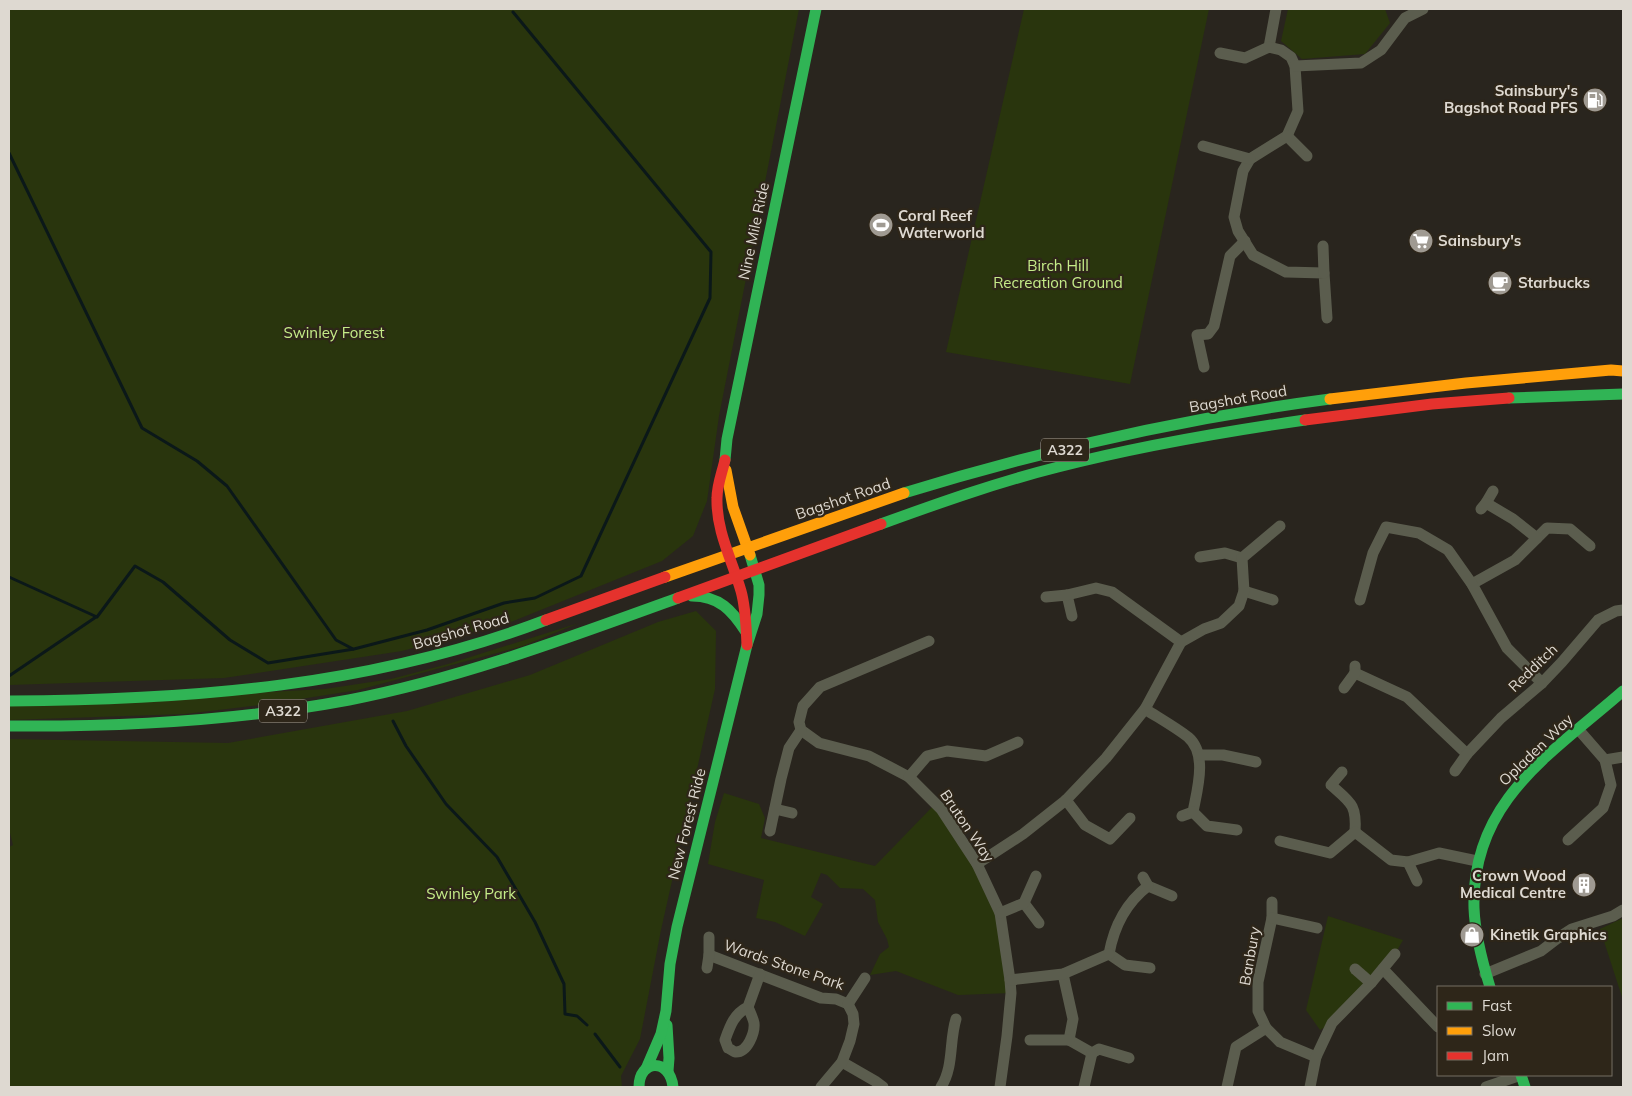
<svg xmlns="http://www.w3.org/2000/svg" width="1632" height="1096" font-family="Mulish,sans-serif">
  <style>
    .green { fill: #29350d }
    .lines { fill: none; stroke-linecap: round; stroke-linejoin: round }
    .stream { stroke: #0b1819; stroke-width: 3 }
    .street { stroke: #5b5d4e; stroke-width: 11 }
    .fast { stroke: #30b455; stroke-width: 11 }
    .slow { stroke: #ff9f0a; stroke-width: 11 }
    .jam { stroke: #e5322d; stroke-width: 11 }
    .labels { text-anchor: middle; stroke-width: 4.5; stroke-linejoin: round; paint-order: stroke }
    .shield { fill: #2e2619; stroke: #a9a39a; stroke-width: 1 }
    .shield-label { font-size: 14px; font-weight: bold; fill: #ded9d1 }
    .poi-label { font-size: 15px; font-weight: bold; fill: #ded9d1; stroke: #2e2619; text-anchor: start }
    .street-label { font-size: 15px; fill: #ded9d1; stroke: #2e2619 }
    .park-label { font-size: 15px; fill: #c5ec88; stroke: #2e2619 }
  </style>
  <rect width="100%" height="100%" fill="#29251e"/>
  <g class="green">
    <path d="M9 9H799L719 416 707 501 693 536 662 561 511 622 402 651 224 678 9 685Z"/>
    <path d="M1024 9H1209L1130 384 946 352Z"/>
    <path d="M1288 9H1385L1390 23 1365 54 1302 59 1281 41Z"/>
    <path d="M696 611 716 631 715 689 661 930 640 1039 621 1076 622 1087H9V847L13 845 9 829V739L228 743 407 711 530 675 658 622Z"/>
    <path d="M579 623 523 646 358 690 269 704 185 714 9 720V706L325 689 391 679 448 664Z"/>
    <path d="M724 793 759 804 765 818 761 838 875 866 936 803 1000 913 1011 993 958 995 896 971 870 975 880 954 889 947 887 939 878 922 875 900 863 889 840 888 827 875 821 873 811 897 823 904 805 936 775 922 756 918 764 880 708 864 715 822Z"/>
    <path d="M1328 916 1403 940 1395 954 1332 1023 1320 1030 1306 1010Z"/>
    <path d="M1623 918V1000L1600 929Z"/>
  </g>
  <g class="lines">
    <g class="stream">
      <path d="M9 153 142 428 197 461 227 486 336 640 353 649"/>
      <path d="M9 577 97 617 135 566 163 582 230 640 268 663 354 649 427 630 504 603 535 598 581 576 710 298 711 252 513 12"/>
      <path d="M9 676 96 617"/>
      <path d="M393 721 406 746 446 804 497 857 535 922 564 984 565 1014 577 1016 587 1025"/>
      <path d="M595 1034 620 1067"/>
    </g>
    <g class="street">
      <path d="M1269 47 1276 9"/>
      <path d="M1220 53 1245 58 1269 47 1281 50 1291 57 1295 66 1298 111 1287 136 1250 159 1243 171 1234 217 1238 231 1253 255 1286 272 1324 273 1327 318"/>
      <path d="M1295 66 1361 63 1381 50 1405 18 1423 9"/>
      <path d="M1287 136 1307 156"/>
      <path d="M1203 146 1250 159"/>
      <path d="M1323 246 1324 273"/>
      <path d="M1204 367 1197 335 1208 334 1214 326 1230 256 1245 241"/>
      <path d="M1486 503 1493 491"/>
      <path d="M1537 538 1547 528 1570 529 1590 546"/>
      <path d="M1200 557 1225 553 1242 558"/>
      <path d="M1472 584 1515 560 1537 538 1513 519 1486 503 1481 509"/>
      <path d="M1244 591 1273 600"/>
      <path d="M1067 595 1072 616"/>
      <path d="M1046 597 1067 595 1096 588 1112 592 1181 642"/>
      <path d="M1360 600 1373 553 1386 527 1419 533 1448 550 1472 584 1507 648 1542 683"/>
      <path d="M929 641 820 687 803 706 799 722 801 730 819 743 869 756 909 777 941 809 977 864 1000 913 1010 980 1011 993 1007 1036 1000 1087"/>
      <path d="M1355 666V673L1407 697 1467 754 1501 718 1542 683 1562 662 1598 620 1616 611 1623 610"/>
      <path d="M1344 688 1355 673"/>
      <path d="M1145 709C1159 718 1175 727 1188 737 1208 754 1197 790 1193 812L1182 816"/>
      <path d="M1199 755H1223L1256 762"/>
      <path d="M1605 760 1623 757"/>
      <path d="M1455 771 1467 754"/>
      <path d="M1342 772 1331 785C1350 802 1357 804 1355 832"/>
      <path d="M909 777 927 756 947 751 986 756 1018 742"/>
      <path d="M1066 800 1085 825 1110 839 1130 818"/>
      <path d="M775 809 792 813"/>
      <path d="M1193 812 1207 826 1237 830"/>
      <path d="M770 831 781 779 789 748 801 730"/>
      <path d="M1568 840 1603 808 1611 785 1605 760 1578 729"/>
      <path d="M1280 841 1330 853 1355 832 1391 860 1408 862 1439 853 1477 861"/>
      <path d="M1408 862 1417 881"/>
      <path d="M977 864 1023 834 1066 800 1106 758 1145 709 1181 642 1204 629 1221 623 1239 606 1244 591 1242 558 1280 526"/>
      <path d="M1148 886 1172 896"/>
      <path d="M1272 902V918L1258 982V1011L1266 1028 1280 1042 1316 1057"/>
      <path d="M1024 903 1039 923"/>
      <path d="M1000 913 1024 903 1036 876"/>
      <path d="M1272 918 1317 928"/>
      <path d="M1109 954C1114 926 1126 903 1148 886L1143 877"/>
      <path d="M1109 954 1125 965 1150 968"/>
      <path d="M709 955 821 998 836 999 848 1004"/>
      <path d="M707 968 709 955V937"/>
      <path d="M1355 969 1371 983"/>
      <path d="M1383 969 1438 1027"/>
      <path d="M1063 974 1073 1019 1069 1040 1092 1053 1099 1049 1129 1058"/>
      <path d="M1485 974 1541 951 1558 938 1572 929 1613 916 1623 910"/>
      <path d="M1010 980 1063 974 1109 954"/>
      <path d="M848 1004 865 978"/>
      <path d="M748 1007C750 1012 753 1018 754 1023 755 1032 748 1053 735 1052 734 1052 729 1048 728 1048L725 1040C730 1026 734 1014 748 1007L760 974"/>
      <path d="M1030 1040H1069"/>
      <path d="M842 1062 875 1081 883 1087"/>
      <path d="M821 1087 842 1062 850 1041 854 1024 853 1014 848 1004"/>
      <path d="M941 1087C954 1067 949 1041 956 1019"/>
      <path d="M1084 1087 1092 1053"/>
      <path d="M1227 1087 1236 1047 1266 1028"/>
      <path d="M1310 1087 1316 1057 1332 1023 1371 983 1395 954"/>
      <path d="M1486 1087 1521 1075"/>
    </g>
    <g class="fast">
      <path d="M1509 398 1623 394"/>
      <path d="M725 460 727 439 816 9"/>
      <path d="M904 493C1043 450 1186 418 1330 399"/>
      <path d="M881 524C939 503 998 482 1058 467 1139 446 1222 432 1305 420"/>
      <path d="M692 596C719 596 732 610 746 632"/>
      <path d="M9 701C193 700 373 686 546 620"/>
      <path d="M9 726C123 727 236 721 349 700 462 678 570 637 678 598"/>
      <path d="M1490 987C1482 961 1475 935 1474 908 1471 801 1551 754 1623 691"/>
      <path d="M667 1025 669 1058 668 1071"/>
      <path d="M646 1069 661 1034 666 1011 670 964 677 927 747 645 757 614 759 595V585L750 555"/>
      <path d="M1521 1075 1525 1087"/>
      <path d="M639 1087C639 1059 670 1058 673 1087"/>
    </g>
    <g class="slow">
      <path d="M1330 399 1466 383 1611 370 1623 371"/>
      <path d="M726 470 733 507 750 555"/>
      <path d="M665 577 904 493"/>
    </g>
    <g class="jam">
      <path d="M1305 420 1432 404 1509 398"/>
      <path d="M725 460C722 473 717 485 717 498 716 531 732 560 741 591 746 609 746 627 747 645"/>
      <path d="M678 598 881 524"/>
      <path d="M546 620 665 577"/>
    </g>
  </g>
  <defs>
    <symbol id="fuel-disc" viewBox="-11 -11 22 22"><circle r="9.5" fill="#9f9a92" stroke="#2e2619"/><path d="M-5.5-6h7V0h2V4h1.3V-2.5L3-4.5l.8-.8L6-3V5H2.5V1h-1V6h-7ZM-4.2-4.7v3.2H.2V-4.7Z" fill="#fff"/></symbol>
    <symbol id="stadium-disc" viewBox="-11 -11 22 22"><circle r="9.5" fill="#9f9a92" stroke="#2e2619"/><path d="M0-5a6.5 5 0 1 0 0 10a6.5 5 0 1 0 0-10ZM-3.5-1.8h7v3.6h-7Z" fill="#fff"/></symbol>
    <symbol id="supermarket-disc" viewBox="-11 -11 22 22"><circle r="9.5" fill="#9f9a92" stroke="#2e2619"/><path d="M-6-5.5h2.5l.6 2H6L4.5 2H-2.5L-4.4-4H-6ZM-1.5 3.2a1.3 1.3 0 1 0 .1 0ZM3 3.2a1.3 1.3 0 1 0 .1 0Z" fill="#fff"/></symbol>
    <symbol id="cafe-disc" viewBox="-11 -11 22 22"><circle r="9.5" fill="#9f9a92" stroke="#2e2619"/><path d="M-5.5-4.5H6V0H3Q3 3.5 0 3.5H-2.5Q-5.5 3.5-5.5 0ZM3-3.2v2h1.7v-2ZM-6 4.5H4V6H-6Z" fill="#fff"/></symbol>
    <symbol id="building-disc" viewBox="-11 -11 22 22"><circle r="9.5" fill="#9f9a92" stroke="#2e2619"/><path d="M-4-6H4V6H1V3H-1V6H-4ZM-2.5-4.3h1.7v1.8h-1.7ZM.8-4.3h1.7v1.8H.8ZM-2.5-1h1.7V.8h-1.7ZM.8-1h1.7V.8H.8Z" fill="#fff"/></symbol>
    <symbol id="shop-disc" viewBox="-11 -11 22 22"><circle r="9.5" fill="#9f9a92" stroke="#2e2619"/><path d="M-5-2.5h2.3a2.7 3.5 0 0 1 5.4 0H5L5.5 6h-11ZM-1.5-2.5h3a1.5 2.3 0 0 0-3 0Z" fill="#fff"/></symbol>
  </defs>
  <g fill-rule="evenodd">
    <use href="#fuel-disc" x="1581" y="86" width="28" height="28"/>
    <use href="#stadium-disc" x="867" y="211" width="28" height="28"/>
    <use href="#supermarket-disc" x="1407" y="227" width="28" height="28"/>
    <use href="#cafe-disc" x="1486" y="269" width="28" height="28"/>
    <use href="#building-disc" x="1570" y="871" width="28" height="28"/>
    <use href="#shop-disc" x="1458" y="921" width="28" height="28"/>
  </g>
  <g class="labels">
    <g class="shield">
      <rect x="1041" y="438.5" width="48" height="23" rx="4"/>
      <rect x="259" y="699.5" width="48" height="23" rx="4"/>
    </g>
    <g class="shield-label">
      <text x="1065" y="455">A322</text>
      <text x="283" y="716">A322</text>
    </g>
    <g class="poi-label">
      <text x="1578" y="96" text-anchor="end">Sainsbury's<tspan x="1578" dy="17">Bagshot Road PFS</tspan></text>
      <text x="898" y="221">Coral Reef<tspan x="898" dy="17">Waterworld</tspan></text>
      <text x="1438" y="246">Sainsbury's</text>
      <text x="1518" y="288">Starbucks</text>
      <text x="1566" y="881" text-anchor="end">Crown Wood<tspan x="1566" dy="17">Medical Centre</tspan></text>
      <text x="1490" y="940">Kinetik Graphics</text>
    </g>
    <g class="street-label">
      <text transform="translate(754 231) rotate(-78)" y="5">Nine Mile Ride</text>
      <text transform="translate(1238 399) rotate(-10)" y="5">Bagshot Road</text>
      <text transform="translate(843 499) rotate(-19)" y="5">Bagshot Road</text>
      <text transform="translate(461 631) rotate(-16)" y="5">Bagshot Road</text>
      <text transform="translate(1533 668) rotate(-44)" y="5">Redditch</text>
      <text transform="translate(1536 750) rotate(-44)" y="5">Opladen Way</text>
      <text transform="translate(687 824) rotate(-76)" y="5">New Forest Ride</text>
      <text transform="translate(967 826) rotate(56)" y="5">Bruton Way</text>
      <text transform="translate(1250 956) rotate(-80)" y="5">Banbury</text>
      <text transform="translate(784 965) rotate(19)" y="5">Wards Stone Park</text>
    </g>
    <g class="park-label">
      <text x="1058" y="271">Birch Hill<tspan x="1058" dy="17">Recreation Ground</tspan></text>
      <text x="334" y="338">Swinley Forest</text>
      <text x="471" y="899">Swinley Park</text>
    </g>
  </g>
  <rect width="1632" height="1096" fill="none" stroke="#ded9d1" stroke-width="20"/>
  <rect x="1437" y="986" width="175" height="90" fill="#2e2619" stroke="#746e63"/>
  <rect x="1447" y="1002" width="25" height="8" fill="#30b455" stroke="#746e63"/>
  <text x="1482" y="1011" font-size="15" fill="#ded9d1">Fast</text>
  <rect x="1447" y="1027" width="25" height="8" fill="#ff9f0a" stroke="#746e63"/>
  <text x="1482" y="1036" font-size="15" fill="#ded9d1">Slow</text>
  <rect x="1447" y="1052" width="25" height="8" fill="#e5322d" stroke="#746e63"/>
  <text x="1482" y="1061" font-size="15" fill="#ded9d1">Jam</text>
</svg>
